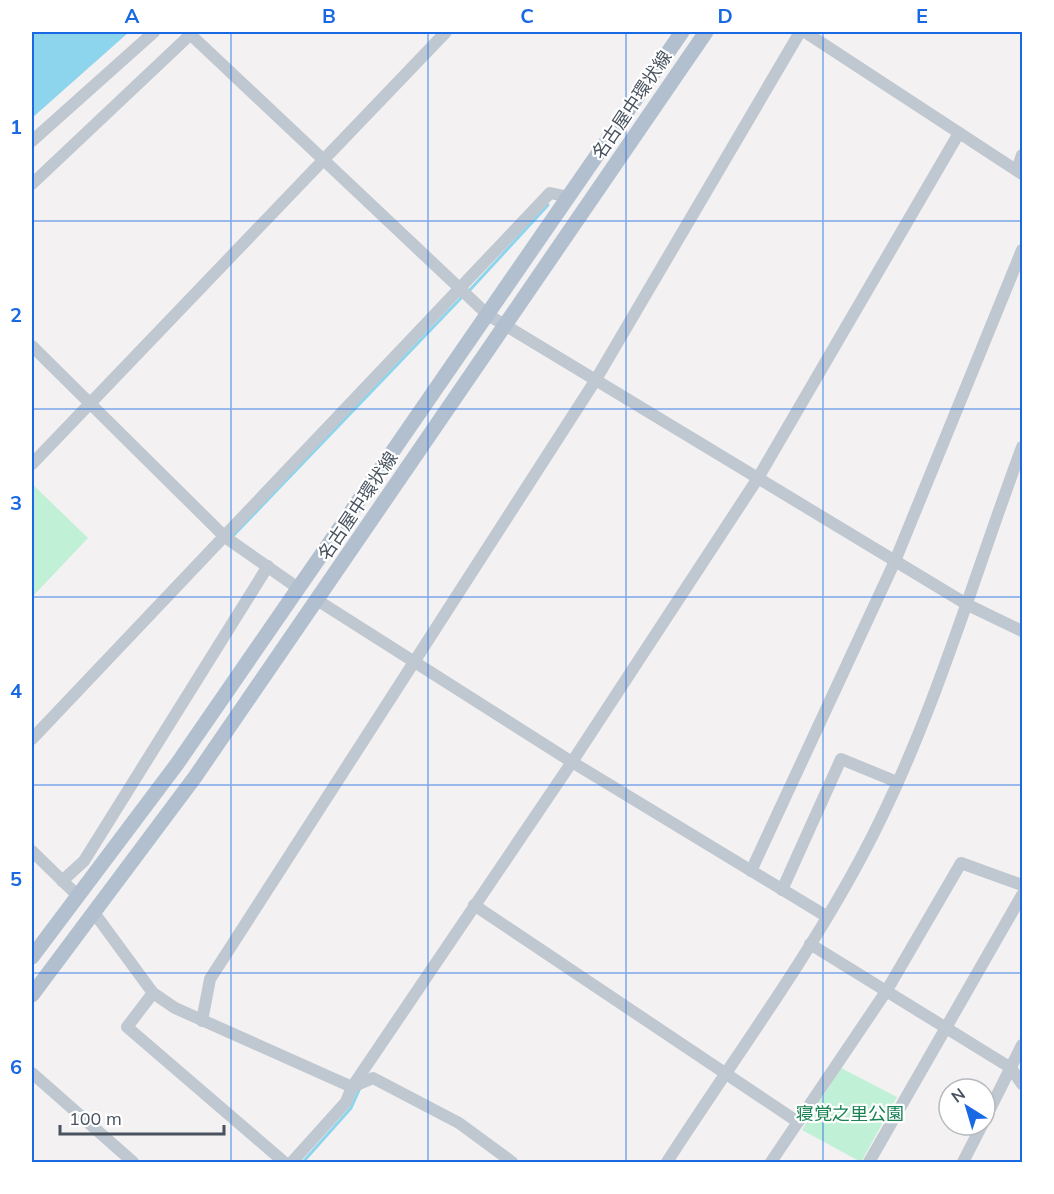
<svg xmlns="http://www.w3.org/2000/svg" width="1054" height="1194" font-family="Mulish,'Noto Sans JP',sans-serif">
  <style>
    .green { fill: #c0f0d5 }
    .water { fill: #8dd4ed }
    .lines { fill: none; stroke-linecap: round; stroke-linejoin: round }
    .stream { stroke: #8dd4ed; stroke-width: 3 }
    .minor { stroke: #bfc7d0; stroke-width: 12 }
    .major { stroke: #b1bfcf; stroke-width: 15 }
    .grid { fill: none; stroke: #1969e5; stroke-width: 1.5; stroke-opacity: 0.55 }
    .labels { text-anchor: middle; stroke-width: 4.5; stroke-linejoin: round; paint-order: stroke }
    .street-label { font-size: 18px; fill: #48535f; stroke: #fff }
    .park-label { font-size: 18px; fill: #178252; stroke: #fff }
    .neatline { fill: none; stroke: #1969e5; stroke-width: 2 }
    .grid-label { font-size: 20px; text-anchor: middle; font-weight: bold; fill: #1969e5 }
  </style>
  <rect width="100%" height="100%" fill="#f3f1f1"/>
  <g class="green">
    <path d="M32 484 88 538 32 597Z"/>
    <path d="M841 1068 897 1097 861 1162 802 1130Z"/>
  </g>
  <path class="water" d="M32 32H129L32 118Z"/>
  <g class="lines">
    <g class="stream">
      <path d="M468 292 548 205"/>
      <path d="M231 538 463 296"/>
      <path d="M303 1162 351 1108 360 1088"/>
    </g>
    <g class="minor">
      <path d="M805 32 1022 174"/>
      <path d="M190 34 488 315 968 605 1022 631"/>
      <path d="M32 141 154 32"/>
      <path d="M1017 170 1022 155"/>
      <path d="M32 184 193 32"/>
      <path d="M32 346 225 537 298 588"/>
      <path d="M32 464 446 32"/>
      <path d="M317 600 572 762 826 916"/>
      <path d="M32 739 550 193 569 197"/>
      <path d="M32 851 78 896"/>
      <path d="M751 871 895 561 1022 250"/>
      <path d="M62 881 84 861 268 566"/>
      <path d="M782 890 841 759 897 782"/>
      <path d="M474 905 798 1122"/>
      <path d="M95 914 153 993 175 1008 352 1087 373 1078 459 1123 512 1162"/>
      <path d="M810 944 1011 1068 1022 1084"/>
      <path d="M153 993 127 1027 284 1162"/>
      <path d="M202 1021 210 979 595 381 800 32"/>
      <path d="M32 1073 133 1162"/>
      <path d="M985 1119 1022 1045"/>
      <path d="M292 1162 346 1102 352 1087 572 762 758 478 959 133"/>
      <path d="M667 1162C732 1061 805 963 862 856 931 727 971 584 1022 447"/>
      <path d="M771 1162 887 990 961 863 1022 885"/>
      <path d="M869 1162 1022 895"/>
      <path d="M963 1162 982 1125"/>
    </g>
    <g class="major">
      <path d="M32 957 177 764 682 32"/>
      <path d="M32 995 195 777 706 32"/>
    </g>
  </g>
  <path class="grid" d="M231 32V1162M428 32V1162M626 32V1162M823 32V1162M32 221H1022M32 409H1022M32 597H1022M32 785H1022M32 973H1022"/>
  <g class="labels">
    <g class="street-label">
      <text transform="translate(632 105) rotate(-56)" y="6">名古屋中環状線</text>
      <text transform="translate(358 506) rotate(-56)" y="6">名古屋中環状線</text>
    </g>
    <g class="park-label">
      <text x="850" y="1120">寝覚之里公園</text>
    </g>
  </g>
  <rect width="1054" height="1194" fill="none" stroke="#ffffff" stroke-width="66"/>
  <g transform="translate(967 1107) rotate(323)"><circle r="28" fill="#ffffff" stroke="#b6babf" stroke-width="1.5"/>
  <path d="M0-4.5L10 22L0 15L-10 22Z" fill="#1969e5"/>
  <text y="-9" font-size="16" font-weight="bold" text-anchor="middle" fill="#48535f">N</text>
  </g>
  <path d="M60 1125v9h164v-9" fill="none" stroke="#48535f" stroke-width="3"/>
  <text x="69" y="1125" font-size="18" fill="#48535f" stroke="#ffffff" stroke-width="4.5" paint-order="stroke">100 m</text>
  <rect x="33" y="33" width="988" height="1128" class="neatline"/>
  <g class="grid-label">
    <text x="132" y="23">A</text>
    <text x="329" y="23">B</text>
    <text x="527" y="23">C</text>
    <text x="725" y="23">D</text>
    <text x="922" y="23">E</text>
    <text x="16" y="134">1</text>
    <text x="16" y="322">2</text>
    <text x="16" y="510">3</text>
    <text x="16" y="698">4</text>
    <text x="16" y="886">5</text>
    <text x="16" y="1074">6</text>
  </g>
</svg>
